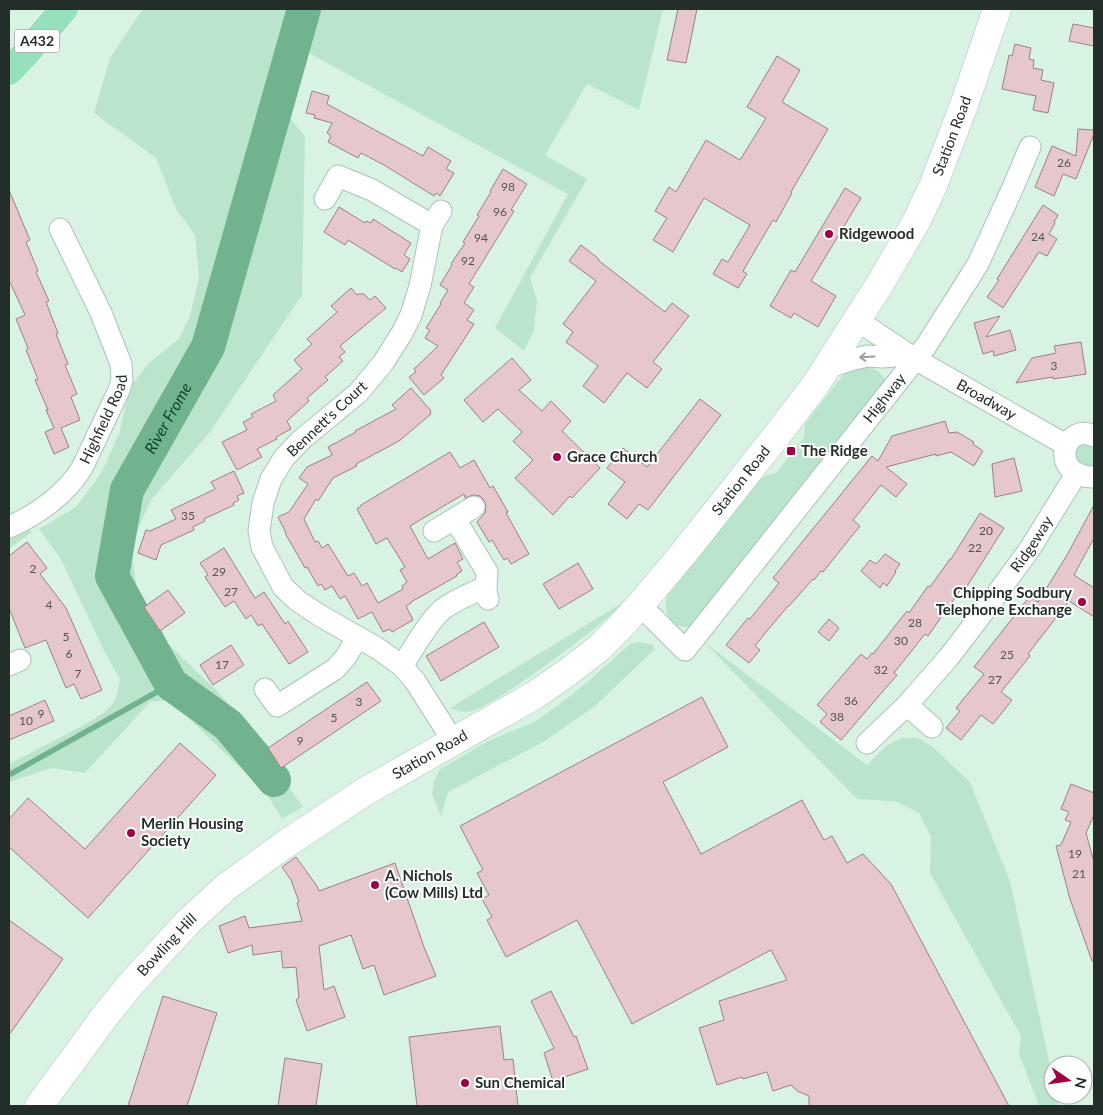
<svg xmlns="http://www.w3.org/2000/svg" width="1103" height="1115" font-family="Lato,sans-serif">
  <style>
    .green { fill: #bae5cc }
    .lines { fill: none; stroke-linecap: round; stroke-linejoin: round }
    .stream { stroke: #72b38f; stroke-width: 5.5 }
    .river { stroke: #72b38f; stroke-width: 34 }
    .building { fill: #e6c7cc; stroke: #9c8084 }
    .minor-casing { stroke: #aac4b4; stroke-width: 23 }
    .secondary-casing { stroke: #aac4b4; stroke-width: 29 }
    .primary-casing { stroke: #fff; stroke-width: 29 }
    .minor { stroke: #fff; stroke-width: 21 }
    .secondary { stroke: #fff; stroke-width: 28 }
    .primary { stroke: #96e0bc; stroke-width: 28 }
    .oneway { stroke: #9ca19f }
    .poi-dot { fill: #9f0143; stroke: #fff; stroke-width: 2 }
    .labels { text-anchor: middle; stroke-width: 4; stroke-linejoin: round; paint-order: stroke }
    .number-label { font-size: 12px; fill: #545452 }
    .shield { fill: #fff; stroke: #666d69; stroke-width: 1 }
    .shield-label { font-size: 14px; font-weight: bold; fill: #242e29 }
    .street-label { font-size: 15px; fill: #242e29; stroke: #fff }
    .poi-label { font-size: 15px; font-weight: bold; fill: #242e29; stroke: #fff; text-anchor: start }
    .water-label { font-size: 16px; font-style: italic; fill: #0f442b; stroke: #fff }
  </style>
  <rect width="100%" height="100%" fill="#d9f3e3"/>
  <g class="green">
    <path d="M143 9H663L639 110 587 84 545 155 587 179 530 278 537 300 534 330 524 351 495 328 568 194 303 50 285 111 305 137 302 295 211 431 151 500 131 545 139 606 162 638 216 690 235 711 303 807 282 819 266 793 170 700 150 702 85 773 52 768 9 782V764L86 724 105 712 115 701 118 691 120 679 105 653 61 559 39 529 76 507 102 472 119 434 130 387 149 363 179 339 190 316 199 277 195 235 176 209 156 158 94 113 110 58Z"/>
    <path d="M865 366C876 368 882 373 887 383L697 626C694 626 689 628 685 627 669 626 663 610 667 596 668 592 671 588 672 584L760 478 777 472 804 437 805 424 846 371Z"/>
    <path d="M1078 442 1094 444V468L1091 469 1074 461Z"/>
    <path d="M28 529 32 532 9 549V539Z"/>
    <path d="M622 603 623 605C589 634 553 661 516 686 503 694 487 706 472 711 464 713 457 711 450 708Z"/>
    <path d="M640 642 653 645 654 650 595 706 545 741 448 792 441 816 432 794 434 782 439 770 488 741 534 722 560 704 592 678 630 644Z"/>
    <path d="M704 642 867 765 887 745 901 738H918L933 747 970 782 1010 881 1053 1079V1095H1056L1059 1106H1039L1019 1054 1021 1036 930 873 931 837 919 813 898 802 876 800 857 799Z"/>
  </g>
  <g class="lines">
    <path class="stream" d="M9 775 171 684"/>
    <path class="river" id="s1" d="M274 780 228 725 171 684 112 576 127 490 208 347 304 9"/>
  </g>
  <g class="building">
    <path d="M678 9H697L686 63 667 60Z"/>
    <path d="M1073 24 1094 28V46L1069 41Z"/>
    <path d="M1015 44 1031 48 1029 59 1034 60 1033 68 1043 70 1041 80 1054 83 1048 113 1033 110 1036 96 1002 89 1009 55 1012 56Z"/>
    <path d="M777 56 800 70 782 102 828 129 791 192 792 193 776 222 773 220 743 271 747 274 738 288 713 274 722 259 728 262 750 225 704 198 673 252 653 240 667 218 655 211 669 187 676 192 706 140 740 160 766 118 747 107Z"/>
    <path d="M312 91 329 96 327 104 423 156 428 147 451 161 446 169 454 173 440 196 436 193 434 196 384 165 361 153 358 158 328 142 331 136 327 133 332 123 314 118 315 115 306 113Z"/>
    <path d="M1078 129 1094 130V134L1076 179 1063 174 1054 196 1035 187 1052 146 1076 156Z"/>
    <path d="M503 169 527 184 511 210 514 211 469 284 474 287 464 303 474 310 467 320 474 324 441 375 444 378 424 395 409 377 416 372 414 369 438 346 425 338 430 330 426 328 441 304 440 303 448 290 440 285 452 265 451 264 465 243 463 242 479 216 477 215 491 192 490 191Z"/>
    <path d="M845 188 861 198 811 281 836 296 818 327 794 313 791 318 770 306 791 270 795 272Z"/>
    <path d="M9 190 30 240 26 242 38 271 36 272 49 301 46 302 58 333 56 334 68 364 65 365 77 394 71 397 80 420 61 428 69 447 54 454 45 432 54 428 46 410H48L35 380 38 379 26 350 28 348 16 319 25 315 9 280Z"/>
    <path d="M1043 205 1058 215 1054 222 1055 223 1049 234 1057 239 1047 256 1039 252 1003 308 987 297 999 280 997 279Z"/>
    <path d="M339 207 365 223 366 221 371 223 373 219 411 243 404 255 410 259 402 272 396 268 395 269 348 240 345 245 324 232Z"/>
    <path d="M581 245 599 259 598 260 665 312 672 303 689 316 653 362 662 369 647 388 627 373 604 403 583 386 598 366 566 342 573 332 563 324 596 281 569 261Z"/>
    <path d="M351 288 357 295 358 294H364L370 300 375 296 386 308 340 346 345 352 339 357 343 361 325 377 328 380 307 398 309 401 287 421 291 429 276 437 277 439 257 449 262 457 237 470 222 442 247 430 243 422 253 417 251 414 276 401 273 395 302 369 294 360 312 344 307 339 337 312 331 306Z"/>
    <path d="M1000 316 986 337 1010 330 1016 350 994 356 993 351 983 354 974 323Z"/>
    <path d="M1081 342 1086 374 1053 379V377L1016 383 1032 358 1056 353 1054 346Z"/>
    <path d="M512 358 531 380 519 390 542 411 551 401 571 421 562 431 600 468 572 498 570 496 553 515 515 478 533 460 513 441 522 432 498 409 483 422 464 400Z"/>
    <path d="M411 388 431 411 430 412 431 414 399 441 356 464 357 466 333 478 318 501 316 499 304 519 315 542 318 541 322 548 328 544 348 576 354 573 362 586 367 583 378 603 403 589 402 586 407 582 400 570 405 567 387 538 376 544 357 509 361 506V505L450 452 460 468 474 460 490 488 493 486 508 512 506 513 529 554 511 564 507 558 504 560 492 540 489 542 477 522 485 513 486 506 484 500 480 496 473 495 465 498 464 494 410 526 428 559 455 543 463 559 457 562 462 571 456 575 457 576 411 602V603L406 606 413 620 392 632 390 629 383 632 372 612 358 619 345 596 340 599 332 586 325 590 321 584 318 586 307 567 305 568 285 533H286L278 517 289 512 308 484 299 478 307 467 332 455 328 447 356 432 355 431 396 409 392 405Z"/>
    <path d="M700 399 721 415 648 510 639 504 627 519 608 504 625 482 607 468 623 448 647 467Z"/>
    <path d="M945 421 949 433 957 432 974 442 973 444 983 451 974 466 951 452 936 456V454L886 467 907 484 896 497 881 485 853 520 860 526 823 572 821 571 814 580 813 579 789 606H788L766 632 755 646 760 650 749 663 726 645 748 618 750 619 779 583 773 578 872 456 878 461 892 436Z"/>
    <path d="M1014 458 1022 491 995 497 992 464Z"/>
    <path d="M234 471 244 493 237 496 239 500 233 503 234 505 204 519 205 521 193 527 194 530 161 545 156 560 138 553 146 530 150 531 176 519 171 510 215 489 211 482Z"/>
    <path d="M1094 505V538L1074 575 1094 588V617L1069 601 1028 654 1030 656 1001 692 1012 700 993 724 981 715 961 740 946 728 960 711 956 708 984 674 974 667 1030 596 1038 602 1067 555Z"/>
    <path d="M980 513 1004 528 964 591 961 589 928 636 925 634 894 673 897 675 841 740 820 722 827 714 817 705 861 654 867 659 872 653 873 654 907 611 909 613 928 586 930 587 950 559H951Z"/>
    <path d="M27 542 47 568 40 574 66 608 102 690 81 699 74 684 66 688 46 640 25 648 9 608V556Z"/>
    <path d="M224 548 255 598 264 592 285 624 288 621 308 652 289 664 262 624 258 626 251 615 246 619 234 601 225 607 205 577 208 575 200 563Z"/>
    <path d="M885 554 900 564 895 571 896 572 887 586 883 583 880 588 861 571 870 560 876 564Z"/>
    <path d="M578 563 593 589 559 609 543 584Z"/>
    <path d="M168 590 185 613 160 631 144 607Z"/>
    <path d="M829 619 839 628 829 641 818 632Z"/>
    <path d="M484 622 499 647 441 681 426 656Z"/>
    <path d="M231 645 244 665 213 685 200 665Z"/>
    <path d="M367 682 381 701 281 768 268 748Z"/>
    <path d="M702 697 728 747 663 782 701 854 802 800 824 840 832 836 847 863 863 854 891 884 1009 1106H809V1096L797 1091 791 1085 773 1091 767 1072 743 1079 742 1077 717 1085 699 1028 724 1020 719 1001 787 980 771 950 632 1024 577 920 506 957 487 920 492 917 482 899 489 895 477 873 483 870 460 826Z"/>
    <path d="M45 700 54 721 9 740V716Z"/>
    <path d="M180 743 216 775 88 918 9 847V819L28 798 85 849Z"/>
    <path d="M1071 784 1094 793V815L1086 833 1094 862V961H1092L1070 899 1056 846 1061 845 1071 822 1065 820 1069 812 1061 809Z"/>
    <path d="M296 857 317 886 319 891 395 863 424 947 436 976 384 995 374 965 363 969 351 935 319 946 324 990 334 986 345 1017 307 1031 296 1000 299 998 296 967 283 968 281 951 253 955 252 945 228 953 219 926 245 916 249 928 302 921 297 903 299 902 291 880 282 867Z"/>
    <path d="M9 920 63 959 9 1035Z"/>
    <path d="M551 991 574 1037 576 1036 588 1069 553 1081 544 1053 554 1048 531 1001Z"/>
    <path d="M163 996 217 1013 187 1106H128Z"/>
    <path d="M500 1026 504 1060 513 1059 518 1106H417L409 1037Z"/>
    <path d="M285 1058 322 1064 316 1106H278Z"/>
  </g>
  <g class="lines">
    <defs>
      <g id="minor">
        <path d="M325 199 338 176 372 190 432 225"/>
        <path d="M441 211 432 225 420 286 411 315 402 333 383 363 358 393 301 440 284 458 271 479 263 503 259 531 262 547 283 587 298 601 319 615 377 648 402 666 415 681 453 741"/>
        <path id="s2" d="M857 320 915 359 1066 445"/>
        <path d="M827 368 850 360 867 356 882 357 908 355"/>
        <path d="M1094 436C1063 421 1048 477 1094 477"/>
        <path d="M455 519 487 572C487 583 484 589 488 599"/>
        <path id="s3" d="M9 527C37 515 66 494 82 468L119 390 122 380 121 364 101 313 60 229"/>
        <path d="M434 531 474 507"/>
        <path id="s4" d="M640 605 685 650 926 346 978 264 1014 185 1030 147"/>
        <path d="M9 665 20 660"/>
        <path d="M402 666C413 650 429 620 443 609 456 599 471 594 485 587"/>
        <path d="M265 689 277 706 335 669 345 658 358 637"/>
        <path d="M907 705 932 727"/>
        <path id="s5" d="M867 743 907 705 949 657 991 602 1029 550 1077 473"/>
      </g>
      <g id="secondary">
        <path id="s6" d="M39 1106 105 1016 130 985 189 921 226 887 287 843 366 791 535 695 568 672 599 648 619 628 640 605 683 554 774 439 816 384 881 282 916 222 933 186 964 105 997 9"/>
      </g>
      <path id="primary" d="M9 71 28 51 64 9"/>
    </defs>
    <use href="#minor" class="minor-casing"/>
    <use href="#secondary" class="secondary-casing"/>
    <use href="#primary" class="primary-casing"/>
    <use href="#minor" class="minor"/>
    <use href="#secondary" class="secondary"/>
    <use href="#primary" class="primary"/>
  </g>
  <defs><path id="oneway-shaft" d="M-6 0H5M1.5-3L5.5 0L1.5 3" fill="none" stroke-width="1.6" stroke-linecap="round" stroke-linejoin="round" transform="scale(1.25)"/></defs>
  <use class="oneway" href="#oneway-shaft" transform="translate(867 357) rotate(177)"/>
  <g class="poi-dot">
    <circle cx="829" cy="234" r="5"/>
    <rect x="786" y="446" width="10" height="10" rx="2.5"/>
    <circle cx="557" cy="457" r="5"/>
    <circle cx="1082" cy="602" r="5"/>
    <circle cx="131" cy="833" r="5"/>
    <circle cx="375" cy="885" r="5"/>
    <circle cx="465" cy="1083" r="5"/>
  </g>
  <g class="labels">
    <g class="number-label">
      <text x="1064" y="167">26</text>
      <text x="508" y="191">98</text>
      <text x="500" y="216">96</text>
      <text x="1038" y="241">24</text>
      <text x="481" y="242">94</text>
      <text x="468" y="265">92</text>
      <text x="1054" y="370">3</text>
      <text x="188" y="520">35</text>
      <text x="986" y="535">20</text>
      <text x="975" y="552">22</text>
      <text x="33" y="573">2</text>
      <text x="219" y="576">29</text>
      <text x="231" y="596">27</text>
      <text x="49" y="609">4</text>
      <text x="915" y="627">28</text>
      <text x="66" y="641">5</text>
      <text x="901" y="645">30</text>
      <text x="69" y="658">6</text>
      <text x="1007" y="659">25</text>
      <text x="222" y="669">17</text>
      <text x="881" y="674">32</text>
      <text x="78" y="678">7</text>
      <text x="995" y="684">27</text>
      <text x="851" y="705">36</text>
      <text x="359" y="706">3</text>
      <text x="41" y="718">9</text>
      <text x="837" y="721">38</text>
      <text x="334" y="722">5</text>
      <text x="26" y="725">10</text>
      <text x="300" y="745">9</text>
      <text x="1075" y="858">19</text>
      <text x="1079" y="878">21</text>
    </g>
    <rect class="shield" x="14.5" y="29.5" width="45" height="23" rx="4"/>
    <g class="shield-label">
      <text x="37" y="46">A432</text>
    </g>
    <g class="street-label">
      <text dy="5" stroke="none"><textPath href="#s6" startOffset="1358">Station Road</textPath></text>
      <text dy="5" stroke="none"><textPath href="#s4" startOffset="385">Highway</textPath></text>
      <text dy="5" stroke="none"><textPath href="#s2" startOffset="152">Broadway</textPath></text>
      <text dy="5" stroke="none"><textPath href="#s3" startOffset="149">Highfield Road</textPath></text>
      <text transform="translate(327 419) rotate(-43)" y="5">Bennett's Court</text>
      <text dy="5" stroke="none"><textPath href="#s6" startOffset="952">Station Road</textPath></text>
      <text dy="5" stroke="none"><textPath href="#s5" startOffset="259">Ridgeway</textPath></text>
      <text dy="5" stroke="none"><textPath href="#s6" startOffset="532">Station Road</textPath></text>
      <text dy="5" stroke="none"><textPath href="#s6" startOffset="206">Bowling Hill</textPath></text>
    </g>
    <g class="poi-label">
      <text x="839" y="239">Ridgewood</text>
      <text x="801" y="456">The Ridge</text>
      <text x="567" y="462">Grace Church</text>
      <text x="1072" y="598" text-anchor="end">Chipping Sodbury<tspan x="1072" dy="17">Telephone Exchange</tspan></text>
      <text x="141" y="829">Merlin Housing<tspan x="141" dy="17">Society</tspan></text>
      <text x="385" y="881">A. Nichols<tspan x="385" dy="17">(Cow Mills) Ltd</tspan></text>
      <text x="475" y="1088">Sun Chemical</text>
    </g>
    <g class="water-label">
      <text dy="6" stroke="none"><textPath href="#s1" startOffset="435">River Frome</textPath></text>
    </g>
  </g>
  <rect width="1103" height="1115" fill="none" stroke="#242e29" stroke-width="20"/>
  <g transform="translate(1068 1080) rotate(103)"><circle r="24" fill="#ffffff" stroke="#a7aba9"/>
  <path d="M0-4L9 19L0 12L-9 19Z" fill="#9f0143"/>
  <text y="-8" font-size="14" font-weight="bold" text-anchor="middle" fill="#242e29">N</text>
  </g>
</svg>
